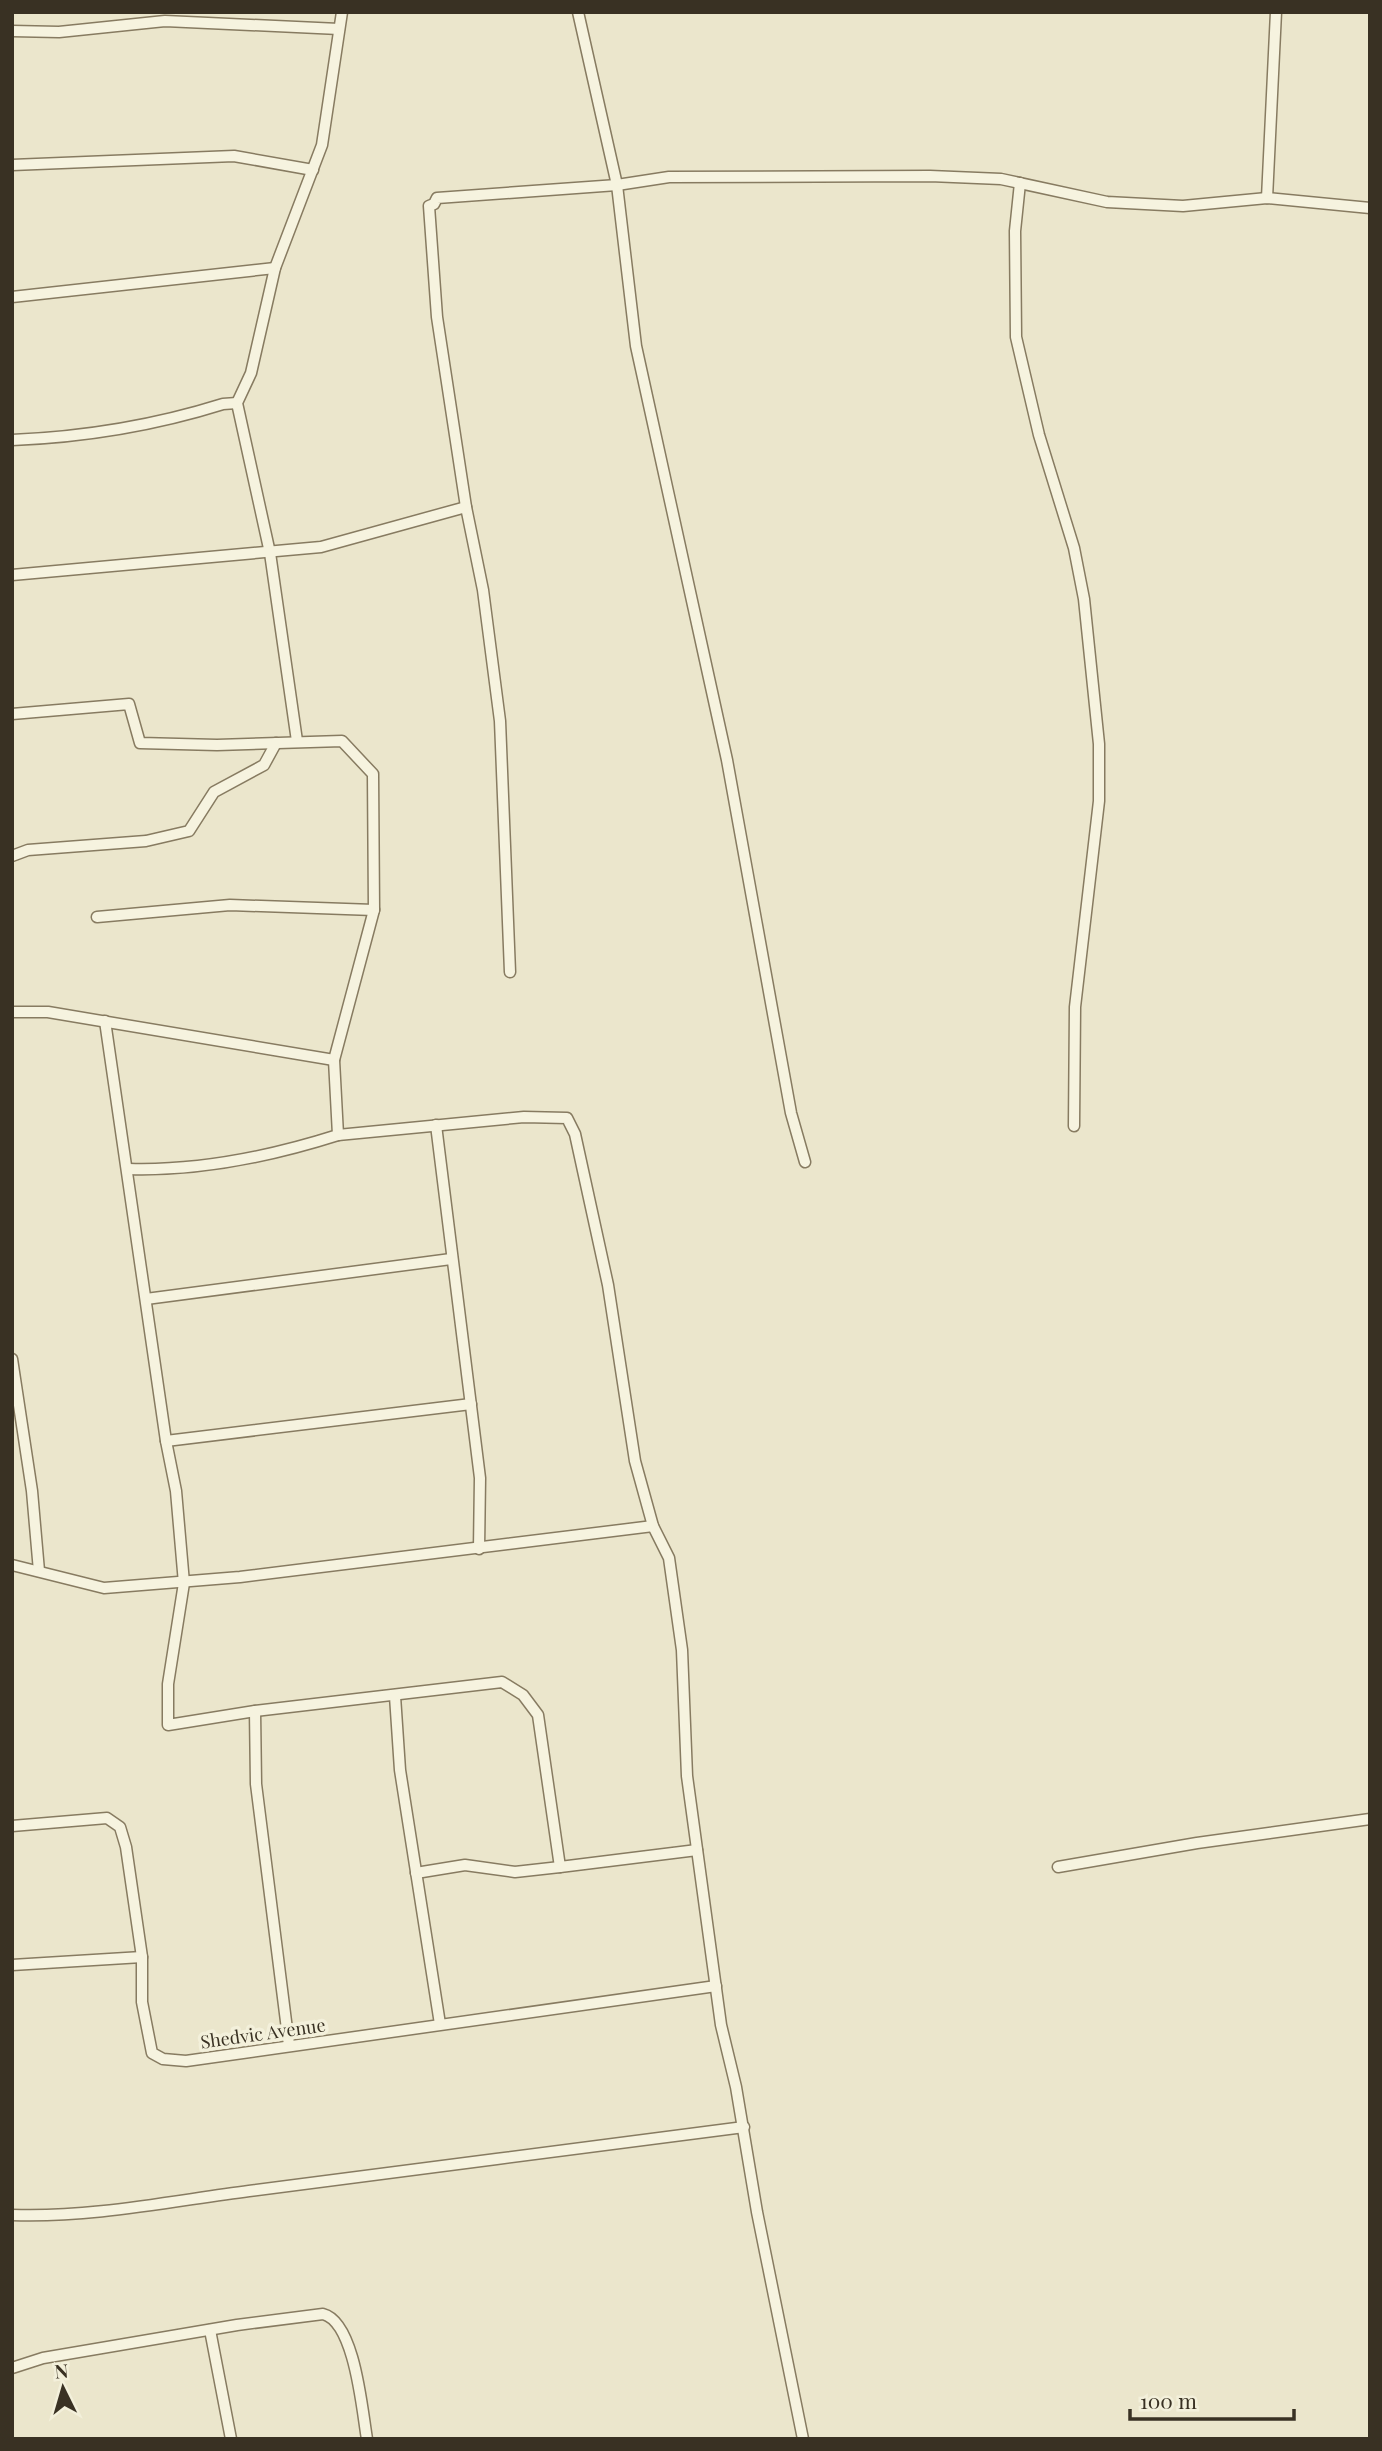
<svg xmlns="http://www.w3.org/2000/svg" width="1382" height="2451" font-family="'Playfair Display',serif">
  <style>
    .lines { fill: none; stroke-linecap: round; stroke-linejoin: round }
    .street-casing { stroke: #877b61; stroke-width: 13 }
    .street { stroke: #f6f3df; stroke-width: 10 }
    .labels { text-anchor: middle; stroke-width: 7; stroke-linejoin: round; paint-order: stroke }
    .street-label { font-size: 18px; fill: #393123; stroke: #f3f0db }
  </style>
  <rect width="100%" height="100%" fill="#ebe6cc"/>
  <g class="lines">
    <defs>
      <g id="street">
        <path d="M578 12 617 185 636 346 727 760 791 1113 805 1162"/>
        <path d="M12 31 59 32 165 21 339 29"/>
        <path d="M12 165 234 156 313 170"/>
        <path d="M1020 183 1015 231 1016 337 1039 435 1074 548 1084 599 1099 744V801L1075 1007 1074 1126"/>
        <path d="M1267 198 1276 12"/>
        <path d="M12 297 275 268"/>
        <path d="M12 440C86 437 153 426 223 404L237 403"/>
        <path d="M466 507 437 317 429 206 434 204 437 198 617 185 669 177 930 176 1001 179 1107 202 1183 206 1267 198 1370 208"/>
        <path d="M12 575 321 547 466 507 483 590 500 721 510 972"/>
        <path d="M12 714 129 704 140 743 217 745 342 741 373 774 374 910 334 1060 338 1135C272 1156 198 1171 129 1169"/>
        <path d="M297 741 270 553 237 403 251 373 275 268 322 145 342 12"/>
        <path d="M12 856 28 850 146 841 189 831 214 792 264 765 276 743"/>
        <path d="M97 917 230 905 374 910"/>
        <path d="M12 1012H48L334 1060"/>
        <path d="M105 1021 166 1441 176 1491 184 1583 168 1684V1725L255 1711 502 1682 523 1695 538 1715 560 1867 697 1850"/>
        <path d="M436 1125 480 1478 479 1549"/>
        <path d="M338 1135 524 1117 567 1118 575 1134 608 1285 635 1461 653 1526 669 1558 682 1650 687 1776 721 2025 736 2087 757 2212 803 2439"/>
        <path d="M146 1299 451 1259"/>
        <path d="M12 1359 32 1491 39 1571"/>
        <path d="M166 1441 471 1404"/>
        <path d="M12 1565 104 1588 240 1577 653 1526"/>
        <path d="M395 1696 400 1770 440 2024"/>
        <path d="M255 1711 256 1784 289 2045"/>
        <path d="M12 1826 107 1818 120 1827 126 1847 142 1957V2002L152 2053 163 2059 186 2061 716 1986"/>
        <path d="M1058 1867 1197 1843 1370 1819"/>
        <path d="M416 1873 465 1865 515 1872 560 1867"/>
        <path d="M12 1965 142 1957"/>
        <path d="M12 2215C90 2218 172 2201 249 2191 414 2171 579 2147 744 2127"/>
        <path d="M210 2330 231 2439"/>
        <path d="M12 2368 43 2358 237 2325 323 2314C355 2322 362 2410 367 2439"/>
      </g>
    </defs>
    <use href="#street" class="street-casing"/>
    <use href="#street" class="street"/>
  </g>
  <g class="labels">
    <g class="street-label">
      <text transform="translate(263 2034) rotate(-8)" y="6">Shedvic Avenue</text>
    </g>
  </g>
  <rect width="1382" height="2451" fill="none" stroke="#393123" stroke-width="28"/>
  <g transform="translate(63 2388) rotate(355)" stroke="#f3f0db" stroke-width="5" paint-order="stroke">
  <path d="M0-5L12 26L0 18L-12 26Z" fill="#393123"/>
  <text y="-10" font-size="19" font-weight="bold" text-anchor="middle" fill="#393123">N</text>
  </g>
  <path d="M1130 2409v10h164v-10" fill="none" stroke="#393123" stroke-width="3.5"/>
  <text x="1140" y="2409" font-size="21" fill="#393123" stroke="#f3f0db" stroke-width="5" paint-order="stroke">100 m</text>
</svg>
